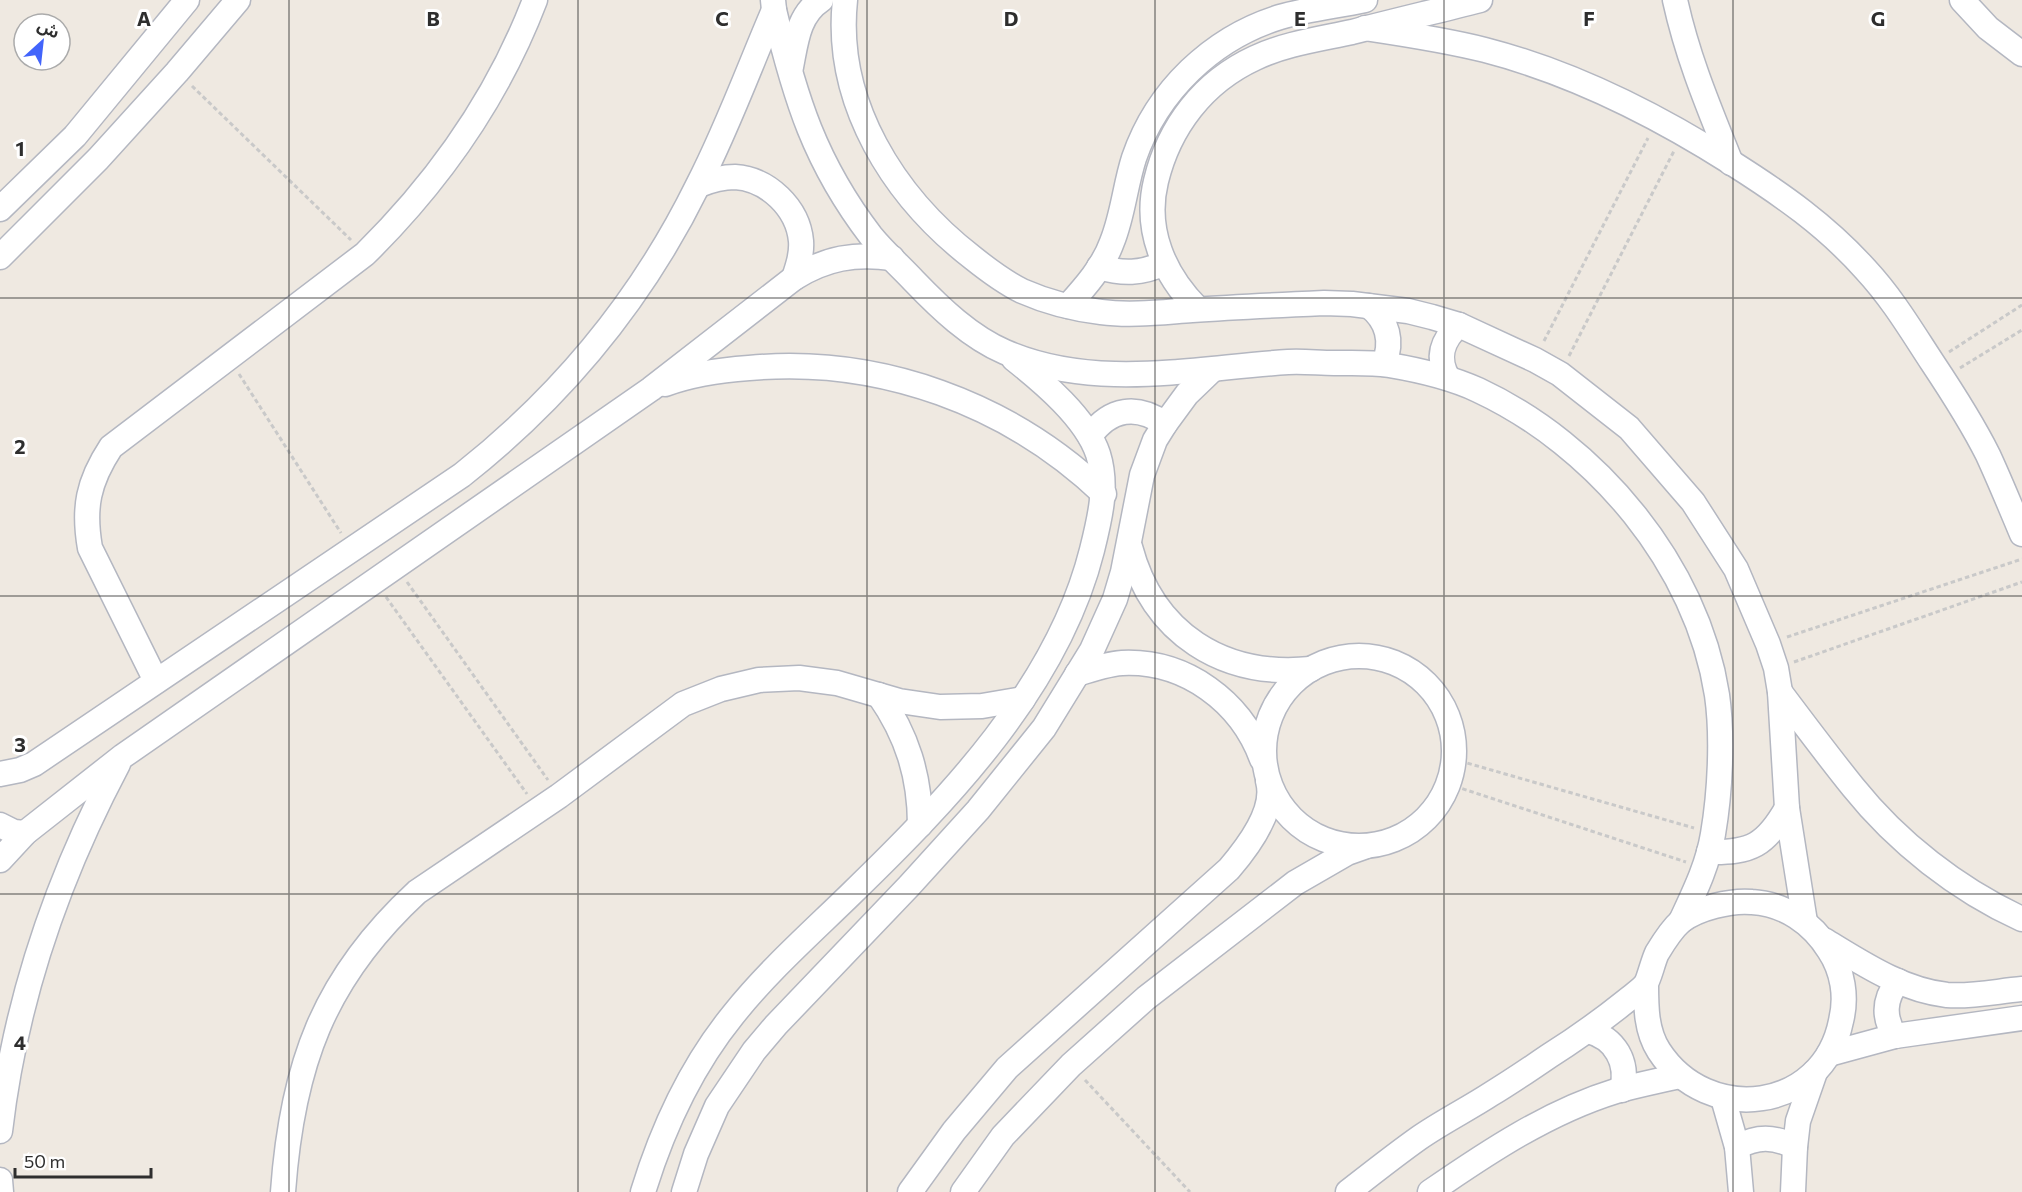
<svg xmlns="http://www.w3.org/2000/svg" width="2022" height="1192" font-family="Commissioner,'Noto Sans Arabic',sans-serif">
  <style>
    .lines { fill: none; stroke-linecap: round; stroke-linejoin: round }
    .minor-casing { stroke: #b4b7c1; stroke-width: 27 }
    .path { stroke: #c9c9c9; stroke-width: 3; stroke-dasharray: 4.5 3; stroke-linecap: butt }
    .minor { stroke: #fff; stroke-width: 24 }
    .grid { fill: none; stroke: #2e2e2e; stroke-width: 1.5; stroke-opacity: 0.55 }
    .grid-label { font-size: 20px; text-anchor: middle; font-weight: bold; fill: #2e2e2e; stroke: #fff; stroke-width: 6; stroke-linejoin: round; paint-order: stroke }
  </style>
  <rect width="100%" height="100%" fill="#efe9e1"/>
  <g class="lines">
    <defs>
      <g id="minor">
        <path d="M773 0 774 10C795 98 815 163 871 236 884 252 900 266 914 281 940 308 970 337 1005 352 1095 391 1194 368 1288 362 1303 361 1319 363 1334 363 1352 363 1371 362 1389 365 1419 370 1450 377 1478 390 1596 445 1697 565 1717 695 1723 737 1720 793 1713 834 1708 865 1694 893 1681 921"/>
        <path d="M845 0C834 103 894 197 973 258 988 270 1004 282 1022 291 1047 302 1074 309 1101 312 1131 316 1163 312 1192 310 1236 307 1280 305 1324 303L1352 304 1408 311 1432 317 1459 325 1535 360 1560 374 1629 428 1693 502 1736 569 1768 644 1776 668 1780 692 1787 808 1805 922"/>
        <path d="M1675 0C1688 59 1709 108 1731 163"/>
        <path d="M1962 0 1988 28 2022 54"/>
        <path d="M1365 28C1405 34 1446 40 1485 50 1574 73 1655 114 1732 163 1781 194 1827 226 1866 270 1892 298 1911 330 1932 362 1952 392 1972 423 1988 455 2000 481 2011 508 2022 534"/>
        <path d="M791 67C796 42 798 15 821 0"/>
        <path d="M699 185C711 180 722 177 735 177 768 179 798 208 801 241 802 254 798 266 794 278"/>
        <path d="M0 209 75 136 187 0"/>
        <path d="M0 257 98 159 177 72 238 0"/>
        <path d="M1099 267C1122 274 1142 274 1164 263"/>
        <path d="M1068 306C1085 287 1103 267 1112 242 1123 215 1125 186 1134 158 1157 91 1212 38 1280 17 1308 9 1337 6 1365 0"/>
        <path d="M1369 306C1388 321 1393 341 1384 364"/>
        <path d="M1198 309C1164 275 1144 230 1156 181 1169 127 1203 82 1255 58 1284 44 1320 39 1352 32 1394 21 1437 11 1480 0"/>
        <path d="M1448 378C1436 358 1442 340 1459 325"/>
        <path d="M665 384C692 374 721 370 749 368 880 356 1010 404 1104 494"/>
        <path d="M1090 436C1110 408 1137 404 1165 424"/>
        <path d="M1130 547C1153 634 1223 678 1311 669"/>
        <circle cx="1359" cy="751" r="95"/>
        <path d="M1077 674C1092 669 1107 664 1122 663 1186 660 1241 702 1262 759"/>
        <path d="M156 681 90 548C83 508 88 482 111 447L365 254C439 181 498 97 535 0"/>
        <path d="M1780 692C1804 724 1828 756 1853 787 1897 842 1958 890 2022 919"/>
        <path d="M879 695C907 735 920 776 920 825"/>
        <path d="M0 774 20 770 34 764 462 475C562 396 642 299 698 185 727 129 749 68 774 10"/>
        <path d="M0 825 14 832 25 833"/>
        <path d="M1709 852C1751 853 1766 845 1787 808"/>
        <path d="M0 860 25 833 123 756 651 389 794 278C826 258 855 253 892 258"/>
        <path d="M1824 940C1862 963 1902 990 1947 995 1972 997 1998 991 2022 989"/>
        <path d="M1588 1031C1615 1038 1629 1062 1622 1090"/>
        <path d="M1895 1036C1883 1017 1884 999 1898 981"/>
        <path d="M1829 1054 1895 1036 2022 1018"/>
        <path d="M1723 1098 1737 1147 1741 1192"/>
        <path d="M0 1131C15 1002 57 879 118 764"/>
        <path d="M1737 1147C1757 1136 1774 1136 1795 1147"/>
        <path d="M0 1180 1 1192"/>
        <path d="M283 1192C292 1066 323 979 417 892L559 796 683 704 721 689 759 680 799 678 837 683 899 701 940 707 982 706 1023 699"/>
        <path d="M643 1192C663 1127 690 1068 733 1015 768 971 811 933 851 894 949 799 1058 686 1092 550 1100 518 1108 486 1098 454 1086 418 1043 382 1014 359"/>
        <path d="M684 1192 696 1154 717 1106 754 1051 776 1025 909 886 978 810 1044 728 1092 650 1115 599 1123 572 1142 475 1155 440 1165 424 1187 394 1212 370"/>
        <path d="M910 1192 954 1131 1007 1068 1229 869C1247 848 1276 810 1268 781"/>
        <path d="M963 1192 1003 1136 1071 1065 1146 998 1295 883 1347 853 1364 847"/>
        <path d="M1348 1192C1371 1174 1395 1155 1419 1138 1442 1122 1468 1109 1491 1094 1511 1082 1530 1069 1549 1056 1576 1039 1601 1021 1626 1001 1632 996 1640 991 1645 985 1649 980 1653 961 1657 953 1663 943 1672 929 1681 921 1698 908 1731 900 1752 902 1785 904 1812 923 1829 950 1843 971 1847 997 1841 1021 1823 1112 1708 1126 1659 1051 1646 1031 1646 1007 1646 984"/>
        <path d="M1430 1192C1488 1152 1548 1112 1616 1091 1637 1085 1658 1081 1679 1076"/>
        <path d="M1793 1192 1795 1147 1798 1121 1815 1072"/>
      </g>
    </defs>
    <use href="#minor" class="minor-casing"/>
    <g class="path">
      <path d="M192 86 351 240"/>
      <path d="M1544 341 1648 138"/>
      <path d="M1949 352 2022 305"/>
      <path d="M1569 356 1674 151"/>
      <path d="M1960 368 2022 330"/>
      <path d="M239 374 341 533"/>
      <path d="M407 582 548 780"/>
      <path d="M386 597 527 794"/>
      <path d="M1787 637 2022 559"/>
      <path d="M1794 662 2022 582"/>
      <path d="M1453 759 1694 828"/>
      <path d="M1448 784 1686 862"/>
      <path d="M1085 1080 1190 1192"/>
    </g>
    <use href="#minor" class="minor"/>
  </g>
  <path class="grid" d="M289 0V1192M578 0V1192M867 0V1192M1155 0V1192M1444 0V1192M1733 0V1192M0 298H2022M0 596H2022M0 894H2022"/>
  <g class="grid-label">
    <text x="144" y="26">A</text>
    <text x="433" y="26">B</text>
    <text x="722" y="26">C</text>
    <text x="1011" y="26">D</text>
    <text x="1300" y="26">E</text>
    <text x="1589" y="26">F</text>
    <text x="1878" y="26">G</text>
    <text x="20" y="156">1</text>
    <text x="20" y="454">2</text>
    <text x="20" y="752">3</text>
    <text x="20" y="1050">4</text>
  </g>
  <g transform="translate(42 42) rotate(27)"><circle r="28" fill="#ffffff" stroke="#ababab" stroke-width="1.5"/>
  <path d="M0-4.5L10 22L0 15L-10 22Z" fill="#4264fb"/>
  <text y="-9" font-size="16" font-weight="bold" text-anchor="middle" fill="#2e2e2e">ش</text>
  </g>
  <path d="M15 1168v9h136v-9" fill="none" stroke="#2e2e2e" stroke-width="3"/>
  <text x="24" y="1168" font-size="18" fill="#2e2e2e" stroke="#ffffff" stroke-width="4.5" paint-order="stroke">50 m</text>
</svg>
